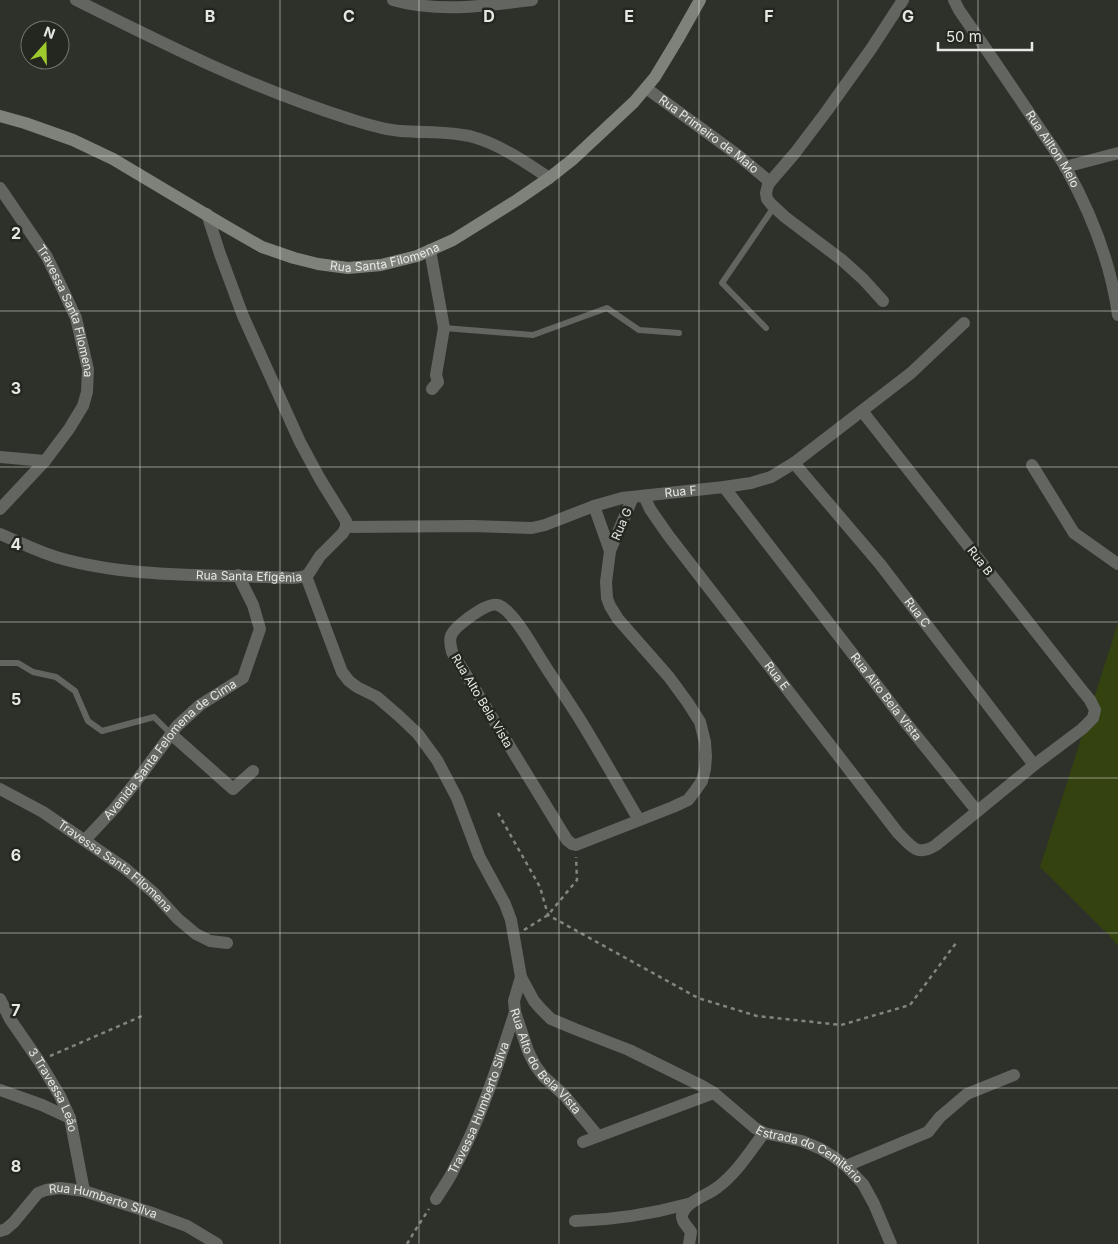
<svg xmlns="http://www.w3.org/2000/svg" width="1118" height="1244" font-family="Inter,sans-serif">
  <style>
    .green { fill: #33420f }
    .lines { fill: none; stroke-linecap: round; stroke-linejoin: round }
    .path { stroke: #82857e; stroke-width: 2.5; stroke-dasharray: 4 4; stroke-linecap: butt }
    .service { stroke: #636560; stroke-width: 6 }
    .minor { stroke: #636560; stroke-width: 12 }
    .secondary { stroke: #7f827b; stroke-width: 12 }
    .grid { fill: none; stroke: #e6e8e3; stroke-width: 1; stroke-opacity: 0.55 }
    .labels { text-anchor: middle; stroke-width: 5; stroke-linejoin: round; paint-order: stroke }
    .street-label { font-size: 12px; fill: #e6e8e3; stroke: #24271f }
    .grid-label { font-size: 16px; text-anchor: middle; font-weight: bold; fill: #e6e8e3; stroke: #24271f; stroke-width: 5; stroke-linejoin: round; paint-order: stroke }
  </style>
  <rect width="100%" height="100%" fill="#2e3129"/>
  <path class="green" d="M1118 623V946L1109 935 1040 867Z"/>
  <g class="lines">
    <g class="path">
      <path d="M498 813 540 887 548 915 698 998 757 1016 841 1025 910 1005 956 943"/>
      <path d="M524 930 548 915 577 880 576 857"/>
      <path d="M50 1056 142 1016"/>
      <path d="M407 1244 416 1229 429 1209"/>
    </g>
    <g class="service">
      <path d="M444 328 533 335 607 308 639 330 679 333"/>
      <path d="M766 328 722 283 774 207"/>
      <path d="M0 663H18L33 672 56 677 75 691 88 721 102 731 154 717 171 734"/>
    </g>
    <g class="minor">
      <path d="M76 0C166 45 254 89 350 119 366 124 384 130 401 131 426 133 449 131 473 137 499 144 527 163 549 178"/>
      <path d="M393 0C438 13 486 6 532 0"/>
      <path id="s1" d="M954 0 959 10C984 46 1008 81 1032 117 1043 134 1056 151 1066 168 1091 213 1111 264 1118 315"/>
      <path id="s2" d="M646 88 739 156 770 182"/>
      <path d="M1065 167 1118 153"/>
      <path id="s3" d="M0 188 47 257 62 288 76 318 88 369 87 392 83 406 69 429 45 461 0 509"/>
      <path d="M430 250 444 328 436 375 438 382 432 389"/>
      <path d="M883 301 863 279 842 260 785 217 771 204 767 199 766 193 768 185 770 182 795 153 826 112 871 49 903 0"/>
      <path d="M0 457 45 461"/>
      <path id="s4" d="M794 463 880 564 1034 765"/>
      <path d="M1032 465 1074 533 1118 564"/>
      <path id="s5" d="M724 487 906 723 977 811"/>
      <path id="s6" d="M644 496 650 509 668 535 898 833C912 847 917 857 936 845L1034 765 1082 729 1093 718 1095 710 1090 700 1081 689 862 411"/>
      <path d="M633 497 610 551 606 582 607 598 610 606 618 619 669 677 688 703 700 722 705 742 706 757 705 769 702 781 695 791 688 800 673 807 576 845 572 844 567 840 452 652C448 637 450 633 462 623 469 617 489 602 498 605 513 610 533 647 542 661 554 680 567 699 579 718 600 752 619 786 639 820"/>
      <path d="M594 506 610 551"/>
      <path id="s7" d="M346 527 472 526 532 528 545 525 594 506 622 498 724 487 751 483 771 477 794 463 911 373 964 323"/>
      <path id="s8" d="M0 534C19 542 37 551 56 557 129 579 216 574 292 578L301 577 306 576 309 573 320 556 343 533 346 527V521L320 479 300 442 243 316 220 254 207 214"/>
      <path id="s9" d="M306 576 342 672 349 681 357 687 377 697 399 716 418 734 437 760 457 798 479 856 505 904 511 920 521 977 534 1001 541 1009 551 1019 575 1029 629 1050 702 1086 714 1093 755 1128 764 1133 802 1141 821 1149 834 1157 846 1166 863 1184 874 1204 891 1244"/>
      <path d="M171 734 233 789 253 771"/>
      <path id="s10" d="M0 789 43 812 126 869 154 893 178 919 196 934 210 941 227 943"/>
      <path id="s11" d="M85 840 115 808 135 783 177 726 200 705 243 678 260 629 253 605 238 575"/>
      <path id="s12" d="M521 977 514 1001 515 1012 528 1051 535 1065 543 1076 564 1095 598 1136"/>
      <path id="s13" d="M0 999 10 1019 39 1061 60 1096 70 1118 84 1191"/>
      <path d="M0 1090 42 1105 70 1118"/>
      <path d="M583 1142 714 1093"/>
      <path d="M846 1166 928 1132 940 1117 967 1094 1014 1075"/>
      <path id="s14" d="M436 1199C442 1189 449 1180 454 1169 480 1121 498 1065 515 1012"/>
      <path d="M575 1221C614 1220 651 1214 688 1204"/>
      <path id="s15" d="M0 1231 6 1229 14 1222 38 1193 46 1190 60 1188 84 1191 149 1212 187 1226 217 1244"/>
      <path d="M689 1244 691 1232C688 1227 681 1221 682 1215 686 1201 707 1196 718 1187 737 1173 750 1151 764 1133"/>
    </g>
    <path class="secondary" id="s16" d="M0 116 25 123 73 140 113 159 222 224 262 247 294 258 318 264 348 268 381 265 417 256 453 240 517 200 549 178 572 160 634 102 655 77 678 39 700 0"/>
  </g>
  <path class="grid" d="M140 0V1244M280 0V1244M419 0V1244M559 0V1244M699 0V1244M838 0V1244M978 0V1244M0 156H1118M0 311H1118M0 467H1118M0 622H1118M0 778H1118M0 933H1118M0 1088H1118"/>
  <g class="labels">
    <g class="street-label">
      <text dy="4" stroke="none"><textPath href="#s2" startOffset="78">Rua Primeiro de Maio</textPath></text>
      <text dy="4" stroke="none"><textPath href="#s1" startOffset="179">Rua Ailton Melo</textPath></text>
      <text dy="4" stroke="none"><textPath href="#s16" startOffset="421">Rua Santa Filomena</textPath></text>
      <text dy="4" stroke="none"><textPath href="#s3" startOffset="141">Travessa Santa Filomena</textPath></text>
      <text dy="4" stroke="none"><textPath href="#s7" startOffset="340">Rua F</textPath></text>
      <text transform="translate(622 524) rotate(-67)" y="4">Rua G</text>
      <text transform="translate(980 561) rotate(52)" y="4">Rua B</text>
      <text dy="4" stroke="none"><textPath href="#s8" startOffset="255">Rua Santa Efigênia</textPath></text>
      <text dy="4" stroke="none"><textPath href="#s4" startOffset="194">Rua C</textPath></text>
      <text dy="4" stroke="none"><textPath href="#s6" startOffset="224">Rua E</textPath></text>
      <text dy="4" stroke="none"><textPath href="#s5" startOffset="265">Rua Alto Bela Vista</textPath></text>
      <text transform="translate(482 701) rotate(59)" y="4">Rua Alto Bela Vista</text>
      <text dy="4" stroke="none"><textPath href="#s11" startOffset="125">Avenida Santa Felomena de Cima</textPath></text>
      <text dy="4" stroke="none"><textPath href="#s10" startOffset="139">Travessa Santa Filomena</textPath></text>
      <text dy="4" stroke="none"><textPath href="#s12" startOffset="95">Rua Alto do Bela Vista</textPath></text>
      <text dy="4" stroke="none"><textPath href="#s13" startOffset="106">3 Travessa Leão</textPath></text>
      <text dy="4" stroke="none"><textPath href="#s14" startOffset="101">Travessa Humberto Silva</textPath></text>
      <text dy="4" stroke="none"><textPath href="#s9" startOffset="815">Estrada do Cemitério</textPath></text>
      <text dy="4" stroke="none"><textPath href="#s15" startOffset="122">Rua Humberto Silva</textPath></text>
    </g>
  </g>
  <g class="grid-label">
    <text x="210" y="22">B</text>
    <text x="349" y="22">C</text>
    <text x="489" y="22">D</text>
    <text x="629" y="22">E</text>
    <text x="769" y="22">F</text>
    <text x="908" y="22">G</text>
    <text x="16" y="239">2</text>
    <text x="16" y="394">3</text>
    <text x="16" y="550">4</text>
    <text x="16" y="705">5</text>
    <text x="16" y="861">6</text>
    <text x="16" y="1016">7</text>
    <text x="16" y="1172">8</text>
  </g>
  <g transform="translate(45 45) rotate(20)"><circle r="24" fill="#24271f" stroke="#72746d"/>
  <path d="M0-4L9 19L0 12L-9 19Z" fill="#9fca2d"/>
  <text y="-8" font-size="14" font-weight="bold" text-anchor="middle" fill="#e6e8e3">N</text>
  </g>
  <path d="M938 42v8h94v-8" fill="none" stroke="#e6e8e3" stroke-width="2.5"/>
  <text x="946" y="42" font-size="15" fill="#e6e8e3" stroke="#24271f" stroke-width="4" paint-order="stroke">50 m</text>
</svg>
